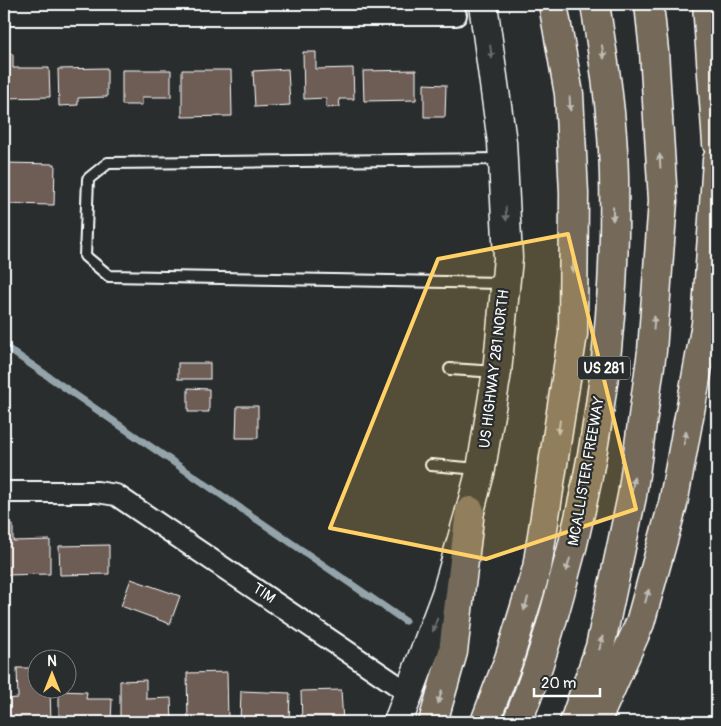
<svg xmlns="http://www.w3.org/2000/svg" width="721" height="726" font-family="Pangolin,sans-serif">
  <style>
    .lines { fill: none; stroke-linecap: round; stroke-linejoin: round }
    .stream { stroke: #94a4aa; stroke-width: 7 }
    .building { fill: #6d5d55; stroke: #fff }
    .lane-casing { stroke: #fff; stroke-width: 14 }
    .street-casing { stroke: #fff; stroke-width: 24 }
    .secondary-casing { stroke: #fff; stroke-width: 31 }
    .highway-casing { stroke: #fff; stroke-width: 31 }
    .lane { stroke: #2a2d2e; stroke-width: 10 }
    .street { stroke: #2a2d2e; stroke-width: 20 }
    .secondary { stroke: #2a2d2e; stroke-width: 28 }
    .highway { stroke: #746a5a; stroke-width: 28 }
    .oneway { fill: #6a6c6d }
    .oneway2 { fill: #c0bcb5 }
    .marked { fill: #ffd166; fill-opacity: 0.2; stroke: #ffd166; stroke-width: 4; stroke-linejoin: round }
    .labels { text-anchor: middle; stroke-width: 4.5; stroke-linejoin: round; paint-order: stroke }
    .shield { fill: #2a2d2e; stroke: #bfc0c0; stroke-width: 1 }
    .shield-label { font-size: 14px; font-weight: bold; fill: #fff }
    .street-label { font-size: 15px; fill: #fff; stroke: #2a2d2e }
  </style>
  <rect width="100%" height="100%" fill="#2a2d2e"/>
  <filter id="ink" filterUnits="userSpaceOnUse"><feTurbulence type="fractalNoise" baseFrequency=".02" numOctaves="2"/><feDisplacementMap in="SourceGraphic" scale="10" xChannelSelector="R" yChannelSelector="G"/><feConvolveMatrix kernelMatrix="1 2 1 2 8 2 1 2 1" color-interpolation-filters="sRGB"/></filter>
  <g filter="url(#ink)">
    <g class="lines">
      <path class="stream" d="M4 346 405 621"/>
    </g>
    <g class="building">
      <path d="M303 52H316V69L353 68 354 99H339L340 107 326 108V98L304 99Z"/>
      <path d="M4 54H13V68H49L50 97 4 98Z"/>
      <path d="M107 68V97L78 98V105L59 106 58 69Z"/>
      <path d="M288 69 290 105 255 107 253 71Z"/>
      <path d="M122 70H171V97H142V105H122Z"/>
      <path d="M182 70H231L232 116 182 117Z"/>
      <path d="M416 70V100L364 101 363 71Z"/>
      <path d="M424 84 446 85 445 117H424Z"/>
      <path d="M4 163 55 164 54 205 4 204Z"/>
      <rect x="178" y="363" width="32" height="16"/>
      <path d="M188 388 209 389V412H188Z"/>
      <path d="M237 406H258V438H236Z"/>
      <path d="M13 525V541L50 540V574L4 575V526Z"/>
      <path d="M109 545V574L60 575 59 546Z"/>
      <path d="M131 579 180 596 170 624 121 606Z"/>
      <path d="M17 668H38V688H50L51 722H4V699L18 698Z"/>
      <path d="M227 672 228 722H188L187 673Z"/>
      <path d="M146 680V699L171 698 172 722H120V681Z"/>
      <path d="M341 690 343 722H302L301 691Z"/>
      <path d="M59 691 87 692 86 699H112L111 722H59Z"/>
      <path d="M241 691 290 693 289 722H240Z"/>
    </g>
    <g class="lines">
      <defs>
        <g id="lane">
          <path d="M502 159 108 163 88 179 85 256 109 276 503 283"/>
          <path d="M450 369 497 372"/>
          <path d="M431 465 479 469"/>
        </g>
        <g id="street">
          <path d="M4 15H456"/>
          <path d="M4 492H97L116 495 410 694"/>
        </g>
        <path id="secondary" d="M398 722 446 594 470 511 481 469 497 372 508 258 502 142 483 4"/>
        <g id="highway">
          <path d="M707 4 717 144"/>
          <path d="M433 722 453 652 470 511"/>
          <path d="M485 722 509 659 537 568 573 334 574 193 569 94 553 4"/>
          <path d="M517 722C535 681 548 637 560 593 598 459 617 316 614 176 613 118 604 61 595 4"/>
          <path d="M574 722 600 647 632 496 652 351 663 201 654 51 649 4"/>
          <path d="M596 722 640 623 673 504 706 324 717 160"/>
        </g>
      </defs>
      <use href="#lane" class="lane-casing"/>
      <use href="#street" class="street-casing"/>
      <use href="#secondary" class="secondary-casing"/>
      <use href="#highway" class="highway-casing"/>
      <use href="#lane" class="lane"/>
      <use href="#street" class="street"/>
      <use href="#secondary" class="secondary"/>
      <use href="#highway" class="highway"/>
    </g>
    <defs><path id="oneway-solid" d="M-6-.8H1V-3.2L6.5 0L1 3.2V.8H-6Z" transform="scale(1.25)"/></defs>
    <g class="oneway">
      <use href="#oneway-solid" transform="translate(491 52) rotate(83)"/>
      <use href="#oneway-solid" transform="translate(506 214) rotate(87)"/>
      <use href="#oneway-solid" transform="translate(435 625) rotate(109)"/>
    </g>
    <g class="oneway2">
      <use href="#oneway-solid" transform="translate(603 52) rotate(81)"/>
      <use href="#oneway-solid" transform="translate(570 104) rotate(87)"/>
      <use href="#oneway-solid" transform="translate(660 161) rotate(-93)"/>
      <use href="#oneway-solid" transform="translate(613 214) rotate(91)"/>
      <use href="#oneway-solid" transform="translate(573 266) rotate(91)"/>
      <use href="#oneway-solid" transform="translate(654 323) rotate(-86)"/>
      <use href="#oneway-solid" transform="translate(559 427) rotate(98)"/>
      <use href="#oneway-solid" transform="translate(685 438) rotate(-80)"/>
      <use href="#oneway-solid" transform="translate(633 484) rotate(-82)"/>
      <use href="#oneway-solid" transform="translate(568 565) rotate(106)"/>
      <use href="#oneway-solid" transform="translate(647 596) rotate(-75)"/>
      <use href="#oneway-solid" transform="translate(526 604) rotate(107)"/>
      <use href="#oneway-solid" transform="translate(601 643) rotate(-76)"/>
      <use href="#oneway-solid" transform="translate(440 697) rotate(106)"/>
    </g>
  </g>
  <path class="marked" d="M568 234 636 509 486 559 330 528 438 259Z"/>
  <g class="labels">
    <rect class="shield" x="578" y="356.5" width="52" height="23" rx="4"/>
    <g class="shield-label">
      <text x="604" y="373">US 281</text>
    </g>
    <g class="street-label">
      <text transform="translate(494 369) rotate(-83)" y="5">US HIGHWAY 281 NORTH</text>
      <text transform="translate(586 471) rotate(-80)" y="5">MCALLISTER FREEWAY</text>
      <text transform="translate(264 593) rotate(34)" y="5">TIM</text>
    </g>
  </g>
  <rect width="721" height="726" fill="none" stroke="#2a2d2e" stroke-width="20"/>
  <rect x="10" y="10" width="701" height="706" fill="none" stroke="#fff" stroke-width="2" filter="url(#ink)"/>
  <g transform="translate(52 674)"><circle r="24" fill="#2a2d2e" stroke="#7f8182"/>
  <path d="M0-4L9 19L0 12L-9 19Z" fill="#ffd166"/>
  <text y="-8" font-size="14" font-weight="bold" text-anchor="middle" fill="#ffffff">N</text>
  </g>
  <path d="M534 688v8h66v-8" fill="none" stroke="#ffffff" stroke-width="2.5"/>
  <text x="541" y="688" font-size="15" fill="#ffffff" stroke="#2a2d2e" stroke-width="4" paint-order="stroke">20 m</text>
</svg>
